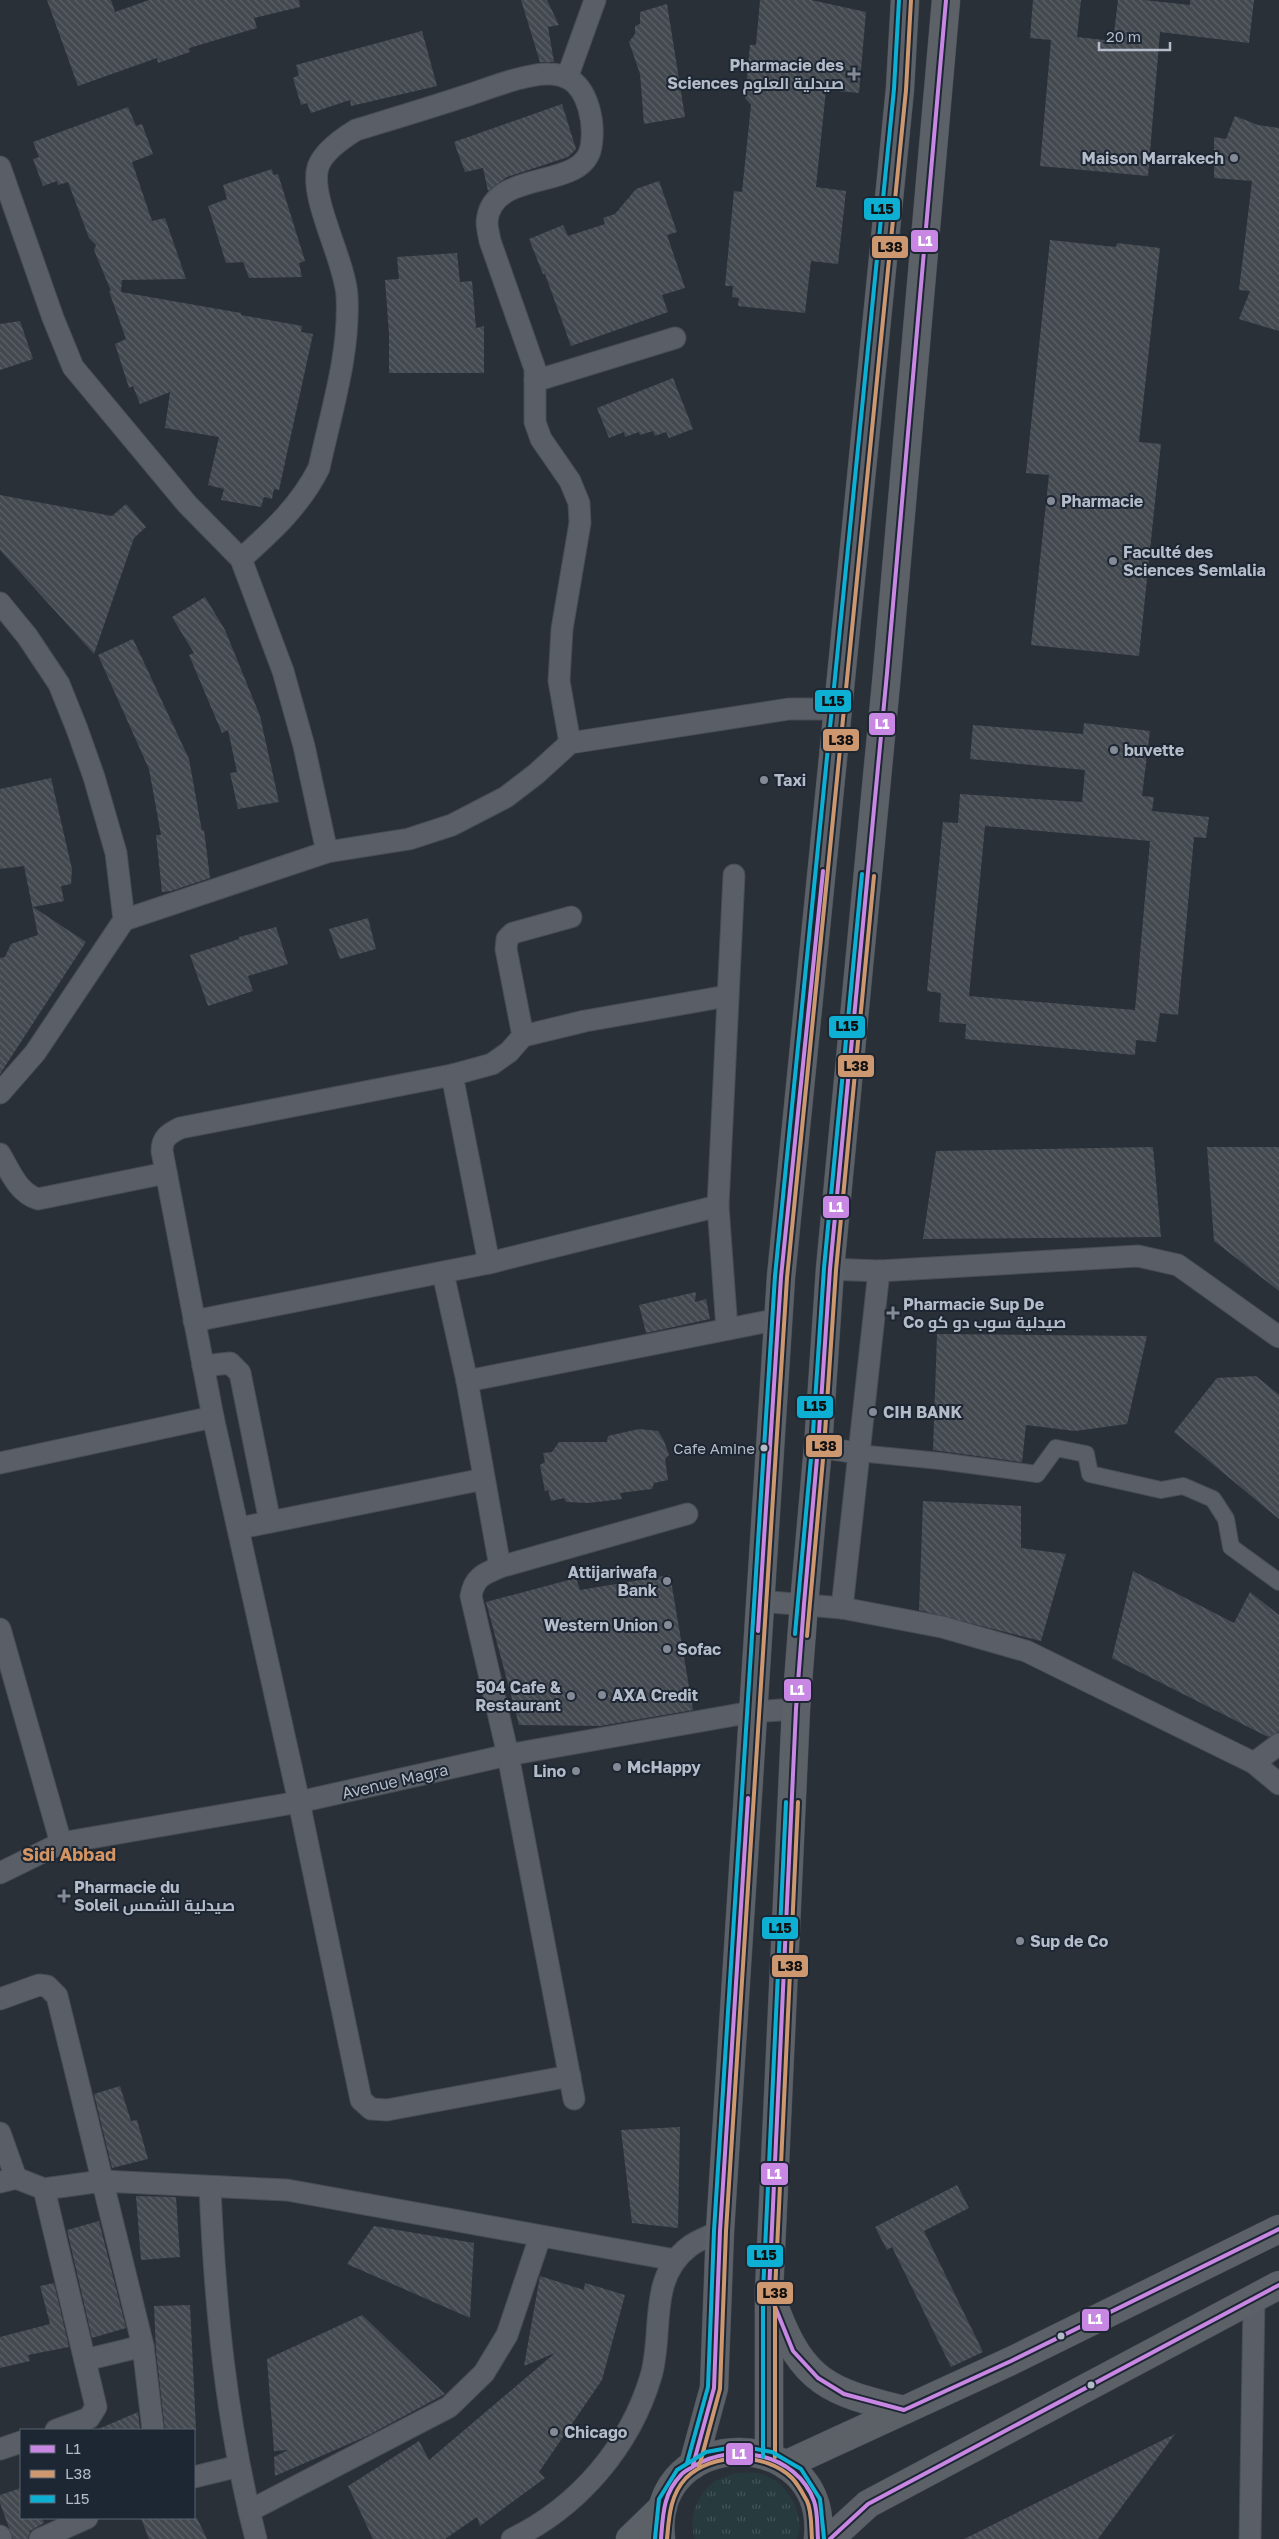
<svg xmlns="http://www.w3.org/2000/svg" width="1279" height="2539" font-family="'Golos Text',Cairo,sans-serif">
  <style>
    .grass { fill: url(#grass-tufts) }
    .building { fill: url(#building-back-hatch); fill-rule: evenodd }
    .lines { fill: none; stroke-linecap: round; stroke-linejoin: round }
    .pedestrian-casing { stroke: #484c53; stroke-width: 18 }
    .minor-casing { stroke: #484c53; stroke-width: 23 }
    .primary-casing { stroke: #484c55; stroke-width: 29 }
    .pedestrian { stroke: #5a5e66; stroke-width: 16 }
    .minor { stroke: #5a5e66; stroke-width: 21 }
    .primary { stroke: #5c6168; stroke-width: 28 }
    .bus-1-casing { stroke: #1d2633; stroke-width: 8 }
    .bus-2-casing { stroke: #1d2633; stroke-width: 8 }
    .bus-3-casing { stroke: #1d2633; stroke-width: 8 }
    .bus-1 { stroke: #c787e3; stroke-width: 4 }
    .bus-2 { stroke: #cd976f; stroke-width: 4 }
    .bus-3 { stroke: #0dafd3; stroke-width: 4 }
    .poi-dot { fill: #848b96; stroke: #1d2633; stroke-width: 2 }
    .bus-dot { fill: #b4bcc9; stroke: #1d2633; stroke-width: 2 }
    .labels { text-anchor: middle; stroke-width: 4; stroke-linejoin: round; paint-order: stroke }
    .bus-label { font-size: 15px; fill: #b4bcc9; stroke: #1d2633; text-anchor: end }
    .poi-label { font-size: 16px; font-weight: bold; fill: #b4bcc9; stroke: #1d2633; text-anchor: start }
    .street-label { font-size: 16px; fill: #b4bcc9; stroke: #1d2633 }
    .neighbourhood-label { font-size: 18px; font-weight: bold; fill: #d59563; stroke: #1d2633 }
    .line-badge { stroke: #1d2633; stroke-width: 2 }
    .badge-label { font-size: 14px; text-anchor: middle; font-weight: bold; fill: #fff }
    .pale-badge-label { font-size: 14px; text-anchor: middle; font-weight: bold; fill: #111 }
  </style>
  <defs>
    <pattern id="grass-tufts" width="24" height="20" patternUnits="userSpaceOnUse" patternTransform="scale(1.25)"><rect width="24" height="20" fill="#273a3e"/><path d="M3 7l-1-3M5 7V3M7 7l1-3M15 17l-1-3M17 17v-4M19 17l1-3" fill="none" stroke="#445559"/></pattern>
    <pattern id="building-back-hatch" width="6" height="6" patternUnits="userSpaceOnUse" patternTransform="scale(1.25)"><rect width="6" height="6" fill="#444950"/><path d="M-1 5l2 2M0 0l6 6M5-1l2 2" fill="none" stroke="#5d6168"/></pattern>
  </defs>
  <rect width="100%" height="100%" fill="#2a3038"/>
  <path class="grass" d="M736 2473C742 2473 750 2472 756 2473 784 2477 807 2512 797 2539H695C687 2519 699 2490 717 2480 723 2477 730 2475 736 2473Z"/>
  <g class="building">
    <path d="M47 0H111L115 12 149 0H299L300 7 254 18 257 28 189 48 190 52 158 63 157 58 78 86Z"/>
    <path d="M521 0H547L559 25 548 27 554 62H540Z"/>
    <path d="M760 0H811L866 12 859 93 826 90 816 187 846 191 838 264 811 261 805 313 738 306 739 298 732 297 733 286H725L734 191 742 192 751 105 745 98 750 45H756Z"/>
    <path d="M1033 0H1081L1077 37 1113 41 1118 0H1144L1190 5V0H1254L1249 43 1160 32 1148 176 1040 166 1051 40 1030 38Z"/>
    <path d="M667 4 685 117 644 124 640 74 629 42 635 34V26L640 24V12Z"/>
    <path d="M422 31 437 86 351 106 350 100 311 113 307 103 301 105 293 78 299 75 296 65Z"/>
    <path d="M562 104 576 149 568 157 507 177 488 191 483 168 465 172 454 142Z"/>
    <path d="M128 107 136 126 142 124 153 154 132 162 152 221 165 218 186 279 122 280 121 292 241 313V315L302 326 301 332 313 334 279 490 274 489 272 499 264 497 261 507 221 500 224 489 208 485 219 437 165 428 170 392 140 404 133 386 129 388 115 344 126 339 109 291H111L94 250 96 245 89 238 68 182 58 185 57 181 43 186 33 159 39 157 33 142Z"/>
    <path d="M1235 116 1258 125 1279 128V331L1239 319 1250 291 1239 290 1252 181 1214 178V137L1226 139Z"/>
    <path d="M272 169 273 175 278 174 305 261 299 263 302 277 249 278 243 262 226 263 208 206 227 199 223 185Z"/>
    <path d="M659 181 677 232 667 235 685 288 662 295 668 312 571 346 545 274H543L529 239 563 225 568 236 605 224 603 218 615 214 636 189Z"/>
    <path d="M1050 240 1116 247 1117 243 1160 248 1139 442 1161 444 1139 656 1031 645 1049 475 1026 473Z"/>
    <path d="M457 253 460 282 472 281 476 328 484 326V373H389V334L385 280 399 279 397 257Z"/>
    <path d="M20 321 33 359 0 370V324Z"/>
    <path d="M673 378 693 429 669 438 666 432 655 436 653 431 640 435 639 432 625 437 624 432 609 438 597 408Z"/>
    <path d="M0 495 112 516 126 504 146 527 134 538 94 654 0 550Z"/>
    <path d="M205 597 225 630 260 716 279 802 238 809 230 773 237 772 228 730 222 733 189 655 194 653 172 617Z"/>
    <path d="M133 639 189 759 202 831 204 830 210 878 171 891 162 892 156 835H161L149 769 98 655Z"/>
    <path d="M1084 723 1150 731 1142 796 1154 797 1152 811 1209 817 1206 838 1194 837 1178 1015 1160 1013 1156 1042 1136 1040 1135 1055 965 1039 966 1024 939 1022 941 993 927 991 943 822 958 823 960 794 1082 802 1085 770 970 759 973 725 1083 734ZM985 826 1150 841 1135 1010 969 996Z"/>
    <path d="M51 778 72 869 71 884 61 886 64 901 33 907 86 942 0 1074V958L5 957 11 944 38 935 24 866 0 869V789Z"/>
    <path d="M368 918 376 949 340 959 329 929Z"/>
    <path d="M276 927 288 964 248 976 253 991 208 1006 190 955 239 939V937Z"/>
    <path d="M1153 1147 1161 1237 923 1239 936 1151Z"/>
    <path d="M1207 1147H1279V1291L1214 1241Z"/>
    <path d="M696 1292 695 1302 706 1299 710 1319 646 1333 639 1305Z"/>
    <path d="M937 1334 1030 1335 1147 1336 1127 1424 1075 1431 1026 1425 1022 1462 933 1450Z"/>
    <path d="M1256 1376 1279 1395V1519L1174 1432 1217 1378Z"/>
    <path d="M639 1429 658 1431 664 1441 669 1455 665 1459 668 1480 654 1483 652 1489 620 1493 622 1499 588 1503 566 1502 564 1498 551 1501 548 1490 545 1491 540 1465 545 1462 543 1453 552 1452 559 1442H607L608 1436Z"/>
    <path d="M923 1501 1021 1506V1548L1066 1554 1041 1641 919 1610Z"/>
    <path d="M1133 1571 1234 1623 1250 1592 1279 1615V1732L1268 1737 1112 1658Z"/>
    <path d="M670 1575 693 1710 600 1726 519 1725 486 1602 576 1578 580 1590Z"/>
    <path d="M120 2086 131 2121 137 2120 148 2159 112 2168 94 2094Z"/>
    <path d="M680 2127 678 2228 632 2223 621 2130Z"/>
    <path d="M957 2185 969 2208 924 2231 983 2352 951 2367 892 2247 887 2250 875 2227Z"/>
    <path d="M136 2196 176 2197 180 2257 141 2260Z"/>
    <path d="M99 2221 126 2328 92 2338 67 2230Z"/>
    <path d="M374 2226 474 2243 470 2318 347 2264Z"/>
    <path d="M540 2276 584 2290 585 2283 625 2295 602 2380 539 2472 545 2478 480 2526 477 2517 445 2539H373L348 2486 419 2441 429 2460 555 2353 524 2366Z"/>
    <path d="M54 2283 69 2347 28 2355 30 2361 0 2368V2337L50 2324 40 2286Z"/>
    <path d="M190 2305 196 2430H165L156 2351 154 2306Z"/>
    <path d="M362 2315 445 2394 367 2436 275 2476 274 2457 288 2450 274 2451 267 2359Z"/>
    <path d="M138 2412 140 2430H96Z"/>
    <path d="M1175 2434 1098 2539H964Z"/>
    <path d="M21 2488V2518H42L44 2523 30 2531 28 2539H13L0 2503V2495Z"/>
    <path d="M141 2518H197L207 2539H149Z"/>
  </g>
  <g class="lines">
    <defs>
      <path id="pedestrian" d="M858 1453 940 1461 1037 1474 1056 1448 1086 1454 1090 1474 1161 1490 1183 1486 1213 1499 1226 1519 1231 1547 1279 1582"/>
      <g id="minor">
        <path d="M567 78 595 0"/>
        <path d="M0 167 53 318 73 367 187 504 241 559 283 671 304 746 327 852"/>
        <path d="M535 381 675 338"/>
        <path d="M241 559C272 531 300 506 319 468 331 412 350 354 347 296 345 260 309 198 318 167 323 152 343 138 356 130 392 119 429 108 465 96 487 89 527 73 549 74 555 74 564 76 568 78 589 90 595 124 591 147 583 192 491 167 487 222 487 228 489 235 490 241L535 369V422L541 439 570 481 579 503 580 523 562 629 559 681 570 743"/>
        <path d="M0 603 27 636 59 684 77 729 94 777 116 853 124 920 35 1053 0 1093"/>
        <path d="M124 920 327 852 409 839 452 825 506 797 536 774 570 743 789 709H840"/>
        <path d="M523 1036 506 949 507 939 513 933 571 917"/>
        <path d="M452 1075 489 1263"/>
        <path d="M0 1154C10 1171 18 1193 38 1199L166 1173"/>
        <path d="M830 1269 879 1271 1138 1256 1178 1265 1279 1337"/>
        <path d="M443 1273 467 1381 500 1567"/>
        <path d="M194 1321 489 1263 718 1206"/>
        <path d="M727 1329 718 1206 734 875"/>
        <path d="M203 1366 230 1363 240 1373 270 1522"/>
        <path d="M467 1381 779 1319"/>
        <path d="M818 1447 858 1453"/>
        <path d="M0 1463 213 1417"/>
        <path d="M240 1528 484 1479"/>
        <path d="M760 1601 842 1608 942 1627 1026 1651 1254 1763 1279 1784"/>
        <path d="M842 1608 879 1271"/>
        <path d="M0 1629 61 1843"/>
        <path d="M1254 1763 1279 1744"/>
        <path d="M0 1873 61 1843 299 1802 508 1755 752 1712 796 1709"/>
        <path d="M0 1999 39 1985 47 1986 57 1996 143 2346 85 2360"/>
        <path d="M570 2076 387 2110 371 2109 361 2100 299 1802 213 1417 162 1151C162 1137 169 1134 180 1128L452 1075 492 1064 509 1052 523 1036 585 1021 727 996"/>
        <path d="M574 2099 508 1755 471 1596C474 1578 483 1574 500 1567L687 1514"/>
        <path d="M0 2133 16 2178"/>
        <path d="M0 2182 16 2178 44 2189 102 2181 287 2190 675 2260"/>
        <path d="M210 2187C215 2306 226 2423 256 2539"/>
        <path d="M44 2189 96 2407 89 2418 56 2430"/>
        <path d="M143 2346 153 2430"/>
        <path d="M0 2449 21 2442"/>
        <path d="M194 2477 239 2466"/>
        <path d="M249 2511 449 2407 484 2373 507 2335 540 2237"/>
        <path d="M0 2536 1 2539"/>
        <path d="M40 2539 87 2518"/>
        <path d="M512 2539C578 2507 630 2447 651 2376 664 2332 647 2278 690 2246 698 2240 710 2236 720 2231"/>
        <path d="M1250 2539 1254 2298"/>
      </g>
      <g id="primary">
        <path d="M775 2308C803 2383 830 2392 904 2410"/>
        <path d="M769 2457V2292L796 1709 804 1604 818 1447 830 1269 887 673 946 0"/>
        <path d="M693 2465 714 2388 720 2231 781 1277 900 89 905 0"/>
        <path d="M785 2465 1011 2361 1279 2229"/>
        <path d="M630 2539 663 2507"/>
        <path d="M661 2539C648 2423 830 2423 818 2539"/>
        <path d="M830 2539 868 2504 1279 2285"/>
      </g>
    </defs>
    <use href="#pedestrian" class="pedestrian-casing"/>
    <use href="#minor" class="minor-casing"/>
    <use href="#primary" class="primary-casing"/>
    <use href="#pedestrian" class="pedestrian"/>
    <use href="#minor" class="minor"/>
    <use href="#primary" class="primary"/>
    <defs>
      <g id="bus-1">
        <path d="M946 0 887 673 830 1269 818 1447 804 1604 796 1709 769 2292 793 2351 818 2378 844 2394 904 2410 1011 2361 1279 2229"/>
        <path d="M758 1631 781 1277 823 871"/>
        <path d="M693 2465 714 2388 720 2231 748 1798"/>
        <path d="M661 2539C663 2514 663 2494 681 2475 684 2471 690 2469 694 2466 734 2442 796 2453 814 2501 818 2512 817 2527 818 2539"/>
        <path d="M830 2539 868 2504 1279 2285"/>
      </g>
      <g id="bus-2">
        <path d="M807 1636 824 1448 836 1270 874 876"/>
        <path d="M775 2457V2292L798 1802"/>
        <path d="M699 2467 720 2389 726 2231 787 1278 906 90 911 0"/>
        <path d="M667 2539C669 2517 670 2495 686 2478 712 2452 766 2452 792 2478 798 2484 803 2494 807 2501 812 2511 811 2528 812 2539"/>
      </g>
      <g id="bus-3">
        <path d="M795 1634 812 1447 824 1268 862 874"/>
        <path d="M763 2457V2292L786 1802"/>
        <path d="M687 2463 708 2387 714 2231 775 1276 894 89 899 0"/>
        <path d="M655 2538 659 2499 677 2470 706 2452 739 2446 772 2452 801 2469 820 2499 824 2538"/>
      </g>
    </defs>
    <use href="#bus-1" class="bus-1-casing"/>
    <use href="#bus-2" class="bus-2-casing"/>
    <use href="#bus-3" class="bus-3-casing"/>
    <use href="#bus-1" class="bus-1"/>
    <use href="#bus-2" class="bus-2"/>
    <use href="#bus-3" class="bus-3"/>
  </g>
  <g class="poi-dot">
    <path d="M851.5 66.5h5v5h5v5h-5v5h-5v-5h-5v-5h5z"/>
    <circle cx="1234" cy="158" r="5"/>
    <circle cx="1051" cy="501" r="5"/>
    <circle cx="1113" cy="561" r="5"/>
    <circle cx="1114" cy="750" r="5"/>
    <circle cx="764" cy="780" r="5"/>
    <path d="M890.5 1305.5h5v5h5v5h-5v5h-5v-5h-5v-5h5z"/>
    <circle cx="873" cy="1412" r="5"/>
    <circle cx="667" cy="1581" r="5"/>
    <circle cx="668" cy="1625" r="5"/>
    <circle cx="667" cy="1649" r="5"/>
    <circle cx="602" cy="1695" r="5"/>
    <circle cx="571" cy="1696" r="5"/>
    <circle cx="617" cy="1767" r="5"/>
    <circle cx="576" cy="1771" r="5"/>
    <path d="M61.5 1888.5h5v5h5v5h-5v5h-5v-5h-5v-5h5z"/>
    <circle cx="1020" cy="1941" r="5"/>
    <circle cx="554" cy="2432" r="5"/>
  </g>
  <g class="bus-dot">
    <circle cx="764" cy="1448" r="4.5"/>
    <circle cx="1061" cy="2336" r="4.5"/>
    <circle cx="1091" cy="2385" r="4.5"/>
  </g>
  <g class="labels">
    <g class="bus-label">
      <text x="755" y="1454">Cafe Amine</text>
    </g>
    <g class="poi-label">
      <text x="844" y="71" text-anchor="end">Pharmacie des<tspan x="844" dy="18">Sciences صيدلية العلوم</tspan></text>
      <text x="1224" y="164" text-anchor="end">Maison Marrakech</text>
      <text x="1061" y="507">Pharmacie</text>
      <text x="1123" y="558">Faculté des<tspan x="1123" dy="18">Sciences Semlalia</tspan></text>
      <text x="1124" y="756">buvette</text>
      <text x="774" y="786">Taxi</text>
      <text x="903" y="1310">Pharmacie Sup De<tspan x="903" dy="18">Co صيدلية سوب دو كو</tspan></text>
      <text x="883" y="1418">CIH BANK</text>
      <text x="657" y="1578" text-anchor="end">Attijariwafa<tspan x="657" dy="18">Bank</tspan></text>
      <text x="658" y="1631" text-anchor="end">Western Union</text>
      <text x="677" y="1655">Sofac</text>
      <text x="561" y="1693" text-anchor="end">504 Cafe &amp;<tspan x="561" dy="18">Restaurant</tspan></text>
      <text x="612" y="1701">AXA Credit</text>
      <text x="627" y="1773">McHappy</text>
      <text x="566" y="1777" text-anchor="end">Lino</text>
      <text x="74" y="1893">Pharmacie du<tspan x="74" dy="18">Soleil صيدلية الشمس</tspan></text>
      <text x="1030" y="1947">Sup de Co</text>
      <text x="564" y="2438">Chicago</text>
    </g>
    <g class="street-label">
      <text transform="translate(395 1781) rotate(-13)" y="6">Avenue Magra</text>
    </g>
    <g class="neighbourhood-label">
      <text x="69" y="1861">Sidi Abbad</text>
    </g>
  </g>
  <g class="line-badge">
    <rect x="863" y="197" width="38" height="24" rx="5" fill="#0dafd3"/>
    <rect x="910" y="229" width="29" height="24" rx="5" fill="#c787e3"/>
    <rect x="871" y="235" width="38" height="24" rx="5" fill="#cd976f"/>
    <rect x="814" y="689" width="38" height="24" rx="5" fill="#0dafd3"/>
    <rect x="868" y="712" width="28" height="24" rx="5" fill="#c787e3"/>
    <rect x="822" y="728" width="38" height="24" rx="5" fill="#cd976f"/>
    <rect x="828" y="1015" width="38" height="24" rx="5" fill="#0dafd3"/>
    <rect x="837" y="1054" width="38" height="24" rx="5" fill="#cd976f"/>
    <rect x="822" y="1195" width="28" height="24" rx="5" fill="#c787e3"/>
    <rect x="796" y="1395" width="38" height="24" rx="5" fill="#0dafd3"/>
    <rect x="805" y="1434" width="38" height="24" rx="5" fill="#cd976f"/>
    <rect x="783" y="1678" width="29" height="24" rx="5" fill="#c787e3"/>
    <rect x="761" y="1916" width="38" height="24" rx="5" fill="#0dafd3"/>
    <rect x="771" y="1954" width="38" height="24" rx="5" fill="#cd976f"/>
    <rect x="760" y="2162" width="29" height="24" rx="5" fill="#c787e3"/>
    <rect x="746" y="2244" width="38" height="24" rx="5" fill="#0dafd3"/>
    <rect x="756" y="2281" width="38" height="24" rx="5" fill="#cd976f"/>
    <rect x="1081" y="2308" width="29" height="24" rx="5" fill="#c787e3"/>
    <rect x="725" y="2442" width="29" height="24" rx="5" fill="#c787e3"/>
  </g>
  <g class="badge-label">
    <text x="925" y="246">L1</text>
    <text x="882" y="729">L1</text>
    <text x="836" y="1212">L1</text>
    <text x="797" y="1695">L1</text>
    <text x="774" y="2179">L1</text>
    <text x="1095" y="2324">L1</text>
    <text x="739" y="2459">L1</text>
  </g>
  <g class="pale-badge-label">
    <text x="882" y="214">L15</text>
    <text x="890" y="252">L38</text>
    <text x="833" y="706">L15</text>
    <text x="841" y="745">L38</text>
    <text x="847" y="1031">L15</text>
    <text x="856" y="1071">L38</text>
    <text x="815" y="1411">L15</text>
    <text x="824" y="1451">L38</text>
    <text x="780" y="1933">L15</text>
    <text x="790" y="1971">L38</text>
    <text x="765" y="2260">L15</text>
    <text x="775" y="2298">L38</text>
  </g>
  <rect x="20" y="2429" width="175" height="90" fill="#1d2633" stroke="#59626f"/>
  <rect x="30" y="2445" width="25" height="8" fill="#c787e3" stroke="#59626f"/>
  <text x="65" y="2454" font-size="15" fill="#b4bcc9">L1</text>
  <rect x="30" y="2470" width="25" height="8" fill="#cd976f" stroke="#59626f"/>
  <text x="65" y="2479" font-size="15" fill="#b4bcc9">L38</text>
  <rect x="30" y="2495" width="25" height="8" fill="#0dafd3" stroke="#59626f"/>
  <text x="65" y="2504" font-size="15" fill="#b4bcc9">L15</text>
  <path d="M1099 42v8h71v-8" fill="none" stroke="#b4bcc9" stroke-width="2.5"/>
  <text x="1106" y="42" font-size="15" fill="#b4bcc9" stroke="#1d2633" stroke-width="4" paint-order="stroke">20 m</text>
</svg>
